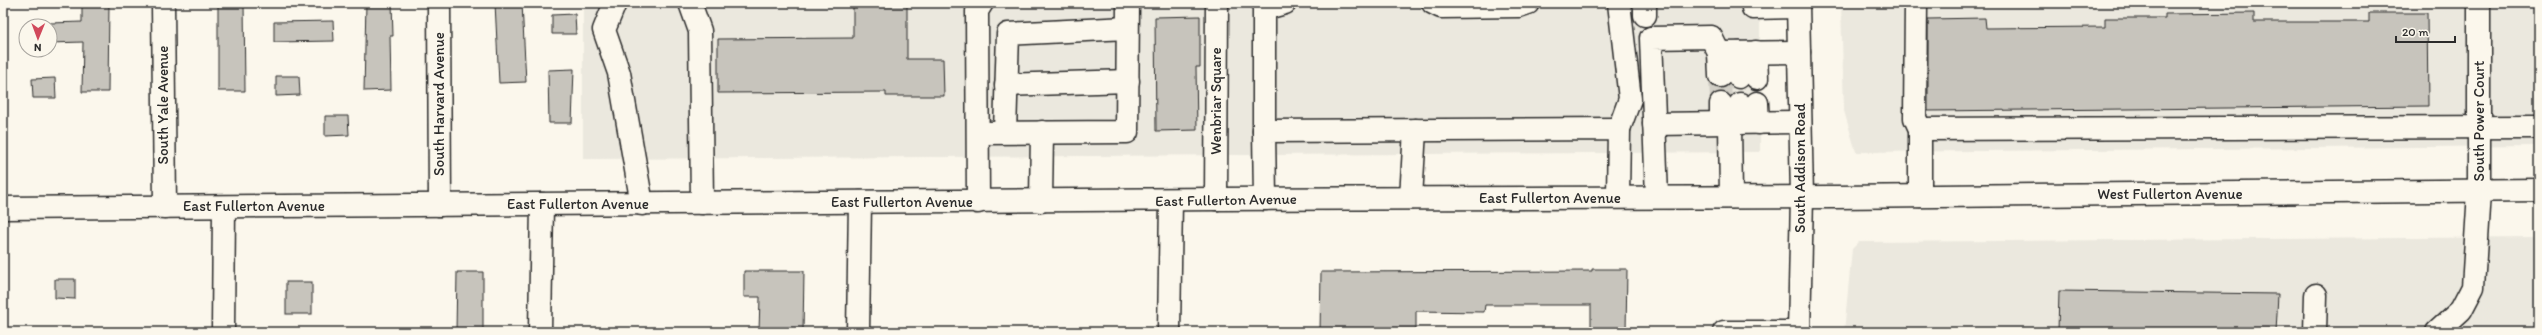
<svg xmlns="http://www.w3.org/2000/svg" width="2542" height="335" font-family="Itim,sans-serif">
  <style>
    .built { fill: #ebe8de }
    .building { fill: #c7c4bc; stroke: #2b2b2b }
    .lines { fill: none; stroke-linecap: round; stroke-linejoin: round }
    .minor-tunnel { stroke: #d1cec5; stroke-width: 22; stroke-dasharray: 22 11; stroke-linecap: butt }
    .minor-casing { stroke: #2b2b2b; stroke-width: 25 }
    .minor { stroke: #fbf7ec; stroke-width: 22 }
    .labels { text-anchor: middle; stroke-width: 3.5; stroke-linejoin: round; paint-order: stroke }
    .street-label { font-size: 15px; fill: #2b2b2b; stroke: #fbf7ec }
  </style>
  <rect width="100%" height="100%" fill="#fbf7ec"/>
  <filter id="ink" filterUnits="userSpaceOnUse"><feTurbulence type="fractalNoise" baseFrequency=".025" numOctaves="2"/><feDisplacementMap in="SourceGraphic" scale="8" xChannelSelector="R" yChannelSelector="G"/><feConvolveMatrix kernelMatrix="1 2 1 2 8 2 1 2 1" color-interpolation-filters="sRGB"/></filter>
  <g filter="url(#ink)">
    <g class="built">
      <path d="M583 3H1760V152L583 159Z"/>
      <path d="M1841 3H2539V146L1856 152 1844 111Z"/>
      <path d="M2539 237V332H1844L1852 249 1859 242Z"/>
    </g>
    <g class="building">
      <path d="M82 3H109L108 92H82L83 42 50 43V23L82 22Z"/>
      <path d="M218 3H244L245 91H218Z"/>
      <path d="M366 3H392L393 36H390L391 90 364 91Z"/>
      <path d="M495 3H522L526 82 499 83Z"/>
      <path d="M853 3H907V59H943L944 96H886V92L718 93V39L853 38Z"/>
      <path d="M2254 13V22H2369V13H2427L2428 106 1928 111V19L1985 18 1986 28 2105 27V18H2165V14Z"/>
      <path d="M575 14 576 34H552V15Z"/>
      <path d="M1200 16V67H1196L1197 130 1156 131 1155 17Z"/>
      <path d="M333 21 334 41 274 42V22Z"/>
      <path d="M574 69 572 123H549L548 70Z"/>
      <path d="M276 76H299L300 95 276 96Z"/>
      <path d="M55 78 56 98H33L32 79Z"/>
      <path d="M325 116H348L349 135 325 136Z"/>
      <path d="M1592 269H1627L1626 332H1591V305H1485L1484 312 1416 311V332H1320L1321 272 1592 271Z"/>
      <path d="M744 271H804L803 332H759L760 297H744Z"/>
      <path d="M457 272H483V332H456Z"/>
      <path d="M55 279H75V299L55 298Z"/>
      <rect x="286" y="282" width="26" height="32"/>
      <path d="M2059 291 2278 294 2276 332H2058Z"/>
    </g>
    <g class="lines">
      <path class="minor-tunnel" d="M1720 76 1721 104"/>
      <defs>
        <g id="minor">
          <path d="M163 3 165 207"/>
          <path d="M439 3 440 205"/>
          <path d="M615 3 604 30 619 73 642 204"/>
          <path d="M690 3 700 31 702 203"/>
          <path d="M1433 3 1441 7 1519 6 1528 3"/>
          <path d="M1619 3 1630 99 1619 129"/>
          <path d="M1753 3V8L1798 7"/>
          <path d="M1798 3 1802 197 1799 332"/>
          <path d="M1916 3 1915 118 1920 129V196"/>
          <path d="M1645 15V3"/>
          <path d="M1756 52 1757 78"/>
          <path d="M1719 53 1720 76"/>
          <path d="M1739 53V77"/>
          <path d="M1006 85 1128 81"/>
          <path d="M1757 103 1758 123"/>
          <path d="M1721 104V123"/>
          <path d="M1740 104V123"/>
          <path d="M1730 123 1731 197"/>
          <path d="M1654 124 1800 122"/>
          <path d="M1920 129 2539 127"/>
          <path d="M1264 131V9L1285 3"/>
          <path d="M1005 132 1008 34 1127 28"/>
          <path d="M980 133 1127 132 1128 3"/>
          <path d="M1657 197 1651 38 1711 37 1719 53 1799 52"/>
          <path d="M1411 198 1415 130"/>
          <path d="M1216 199 1217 3"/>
          <path d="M1265 199 1264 131 1619 129 1618 197"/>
          <path d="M1041 201 1042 132"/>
          <path d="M978 202 977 11 982 3"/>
          <path d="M3 208 1216 199 1835 197 2539 190"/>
          <path d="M223 332 224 207"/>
          <path d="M540 332 542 204"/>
          <path d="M858 332 860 202"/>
          <path d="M1169 332 1171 201"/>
          <path d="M1724 332H1799"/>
          <path d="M2315 332 2316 295"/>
          <path d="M2437 332 2461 310 2473 287 2479 192V3"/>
        </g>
      </defs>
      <use href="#minor" class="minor-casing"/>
      <use href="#minor" class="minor"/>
    </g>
  </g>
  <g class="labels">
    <g class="street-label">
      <text transform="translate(1216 101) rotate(-90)" y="5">Wenbriar Square</text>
      <text transform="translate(439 104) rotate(-90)" y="5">South Harvard Avenue</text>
      <text transform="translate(163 105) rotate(-90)" y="5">South Yale Avenue</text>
      <text transform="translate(2479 121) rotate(-90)" y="5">South Power Court</text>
      <text transform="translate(1800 168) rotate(-90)" y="5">South Addison Road</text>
      <text x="2170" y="199">West Fullerton Avenue</text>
      <text x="1550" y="203">East Fullerton Avenue</text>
      <text transform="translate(1226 200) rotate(-1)" y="5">East Fullerton Avenue</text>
      <text x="902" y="207">East Fullerton Avenue</text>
      <text x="578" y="209">East Fullerton Avenue</text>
      <text x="254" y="211">East Fullerton Avenue</text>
    </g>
  </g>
  <rect width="2542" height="335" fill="none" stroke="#fbf7ec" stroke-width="16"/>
  <rect x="8" y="8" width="2526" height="319" fill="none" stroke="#2b2b2b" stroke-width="1.5" filter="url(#ink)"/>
  <g transform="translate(38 38) rotate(181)"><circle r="19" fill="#fbf7ec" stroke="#a8a59f"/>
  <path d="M0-3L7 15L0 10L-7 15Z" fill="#d1495b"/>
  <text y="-6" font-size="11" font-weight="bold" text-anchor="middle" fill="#2b2b2b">N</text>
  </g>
  <path d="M2396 36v6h59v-6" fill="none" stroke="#2b2b2b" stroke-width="2"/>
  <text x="2402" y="36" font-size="12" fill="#2b2b2b" stroke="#fbf7ec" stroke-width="3" paint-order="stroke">20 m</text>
</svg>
